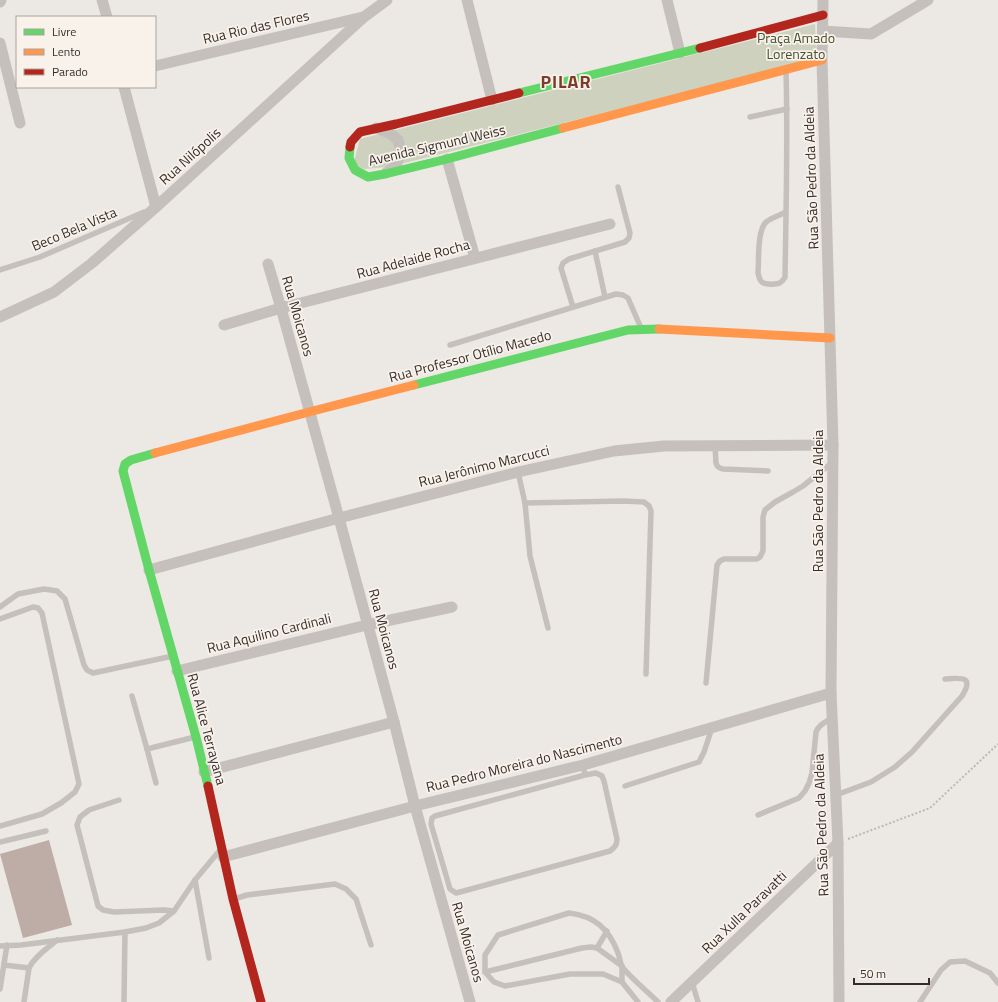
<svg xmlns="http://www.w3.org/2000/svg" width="998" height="1002" font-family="'Titillium Web',sans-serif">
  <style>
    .green { fill: #ced1be }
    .building { fill: #beada6 }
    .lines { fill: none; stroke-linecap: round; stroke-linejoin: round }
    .path { stroke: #beb8b4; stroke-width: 2; stroke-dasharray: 2 2; stroke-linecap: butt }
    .lane { stroke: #c5c0bc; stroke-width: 5.5 }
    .street { stroke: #c5c0bc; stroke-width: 11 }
    .fast { stroke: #63d668; stroke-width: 9 }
    .slow { stroke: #ff974d; stroke-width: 9 }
    .jam { stroke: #b3261e; stroke-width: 9 }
    .labels { text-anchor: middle; stroke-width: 3.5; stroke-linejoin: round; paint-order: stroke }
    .street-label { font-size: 14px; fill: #362d2a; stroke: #f8f2eb }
    .park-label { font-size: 14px; fill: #475230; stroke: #f8f2eb }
    .district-label { font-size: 18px; font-weight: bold; letter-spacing: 1px; fill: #7d3c2b; stroke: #f8f2eb }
  </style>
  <rect width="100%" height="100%" fill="#ece8e3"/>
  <path class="green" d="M815 24 817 59 389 167 364 169 353 165 360 139Z"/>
  <path class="building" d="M49 840 72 925 23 938 0 854Z"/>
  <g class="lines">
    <path class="path" d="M848 839 930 808 998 744"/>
    <g class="lane">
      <path d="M786 71C788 139 786 208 785 277 784 279 783 281 781 282 778 285 765 285 762 282 759 280 759 276 758 273 759 260 757 231 766 222 771 218 780 215 786 212"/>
      <path d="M750 117 787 109"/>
      <path d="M595 251 605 297"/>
      <path d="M0 270 40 257 144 212"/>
      <path d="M573 307 561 268 563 263 569 259 625 242 629 238 630 233 618 187"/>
      <path d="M450 345 616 294 623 295 628 298 641 328"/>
      <path d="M715 446 716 463C717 467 719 468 723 469L768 471"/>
      <path d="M518 472 525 503 530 556 548 628"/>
      <path d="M525 503 623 501 644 502 649 506 651 511 646 674"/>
      <path d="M0 607 18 594 44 589 57 591 65 599 84 665 87 670 93 673 173 656"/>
      <path d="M0 619 33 607 38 608 42 613 79 784 75 792 61 803 42 814 0 826"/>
      <path d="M706 683 717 565 720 561 724 559H757L760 557 763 551V517L765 510 775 502 793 492 803 486 833 462"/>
      <path d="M132 696 147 749 195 737"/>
      <path d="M147 749 156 783"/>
      <path d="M583 765 585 775 435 816 432 818 431 824 450 889 456 893 460 892 610 851C615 847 617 845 617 839L604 781 602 776 596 773 585 775"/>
      <path d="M625 786 699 762 704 752 712 728"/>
      <path d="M836 795 871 782 895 767 912 752 962 696C975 675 960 678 945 679"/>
      <path d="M119 800 89 810 80 817 77 825 98 906 103 910 114 912 164 910 174 911"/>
      <path d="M758 815 799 798 805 791 809 783 812 773 816 732C819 724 826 722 832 718"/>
      <path d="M0 842 46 831"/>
      <path d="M195 880 209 958"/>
      <path d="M234 899 247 895 335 884 346 889 356 899 371 945"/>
      <path d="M0 946 21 945 125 932 146 928 159 923 174 911 195 880 220 850"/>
      <path d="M597 948 622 966V982"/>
      <path d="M4 965 29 968 24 1002"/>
      <path d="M29 968C35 956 47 949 57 940"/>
      <path d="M485 972 582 948 591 947 597 948 607 931"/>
      <path d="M692 982 698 1002"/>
      <path d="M0 989 7 945"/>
      <path d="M124 1002 125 932"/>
      <path d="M638 1002 622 982 603 974H570L505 986 494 982 485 972V955L498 935 569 913C595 916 609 929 618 953 620 958 620 964 623 968 633 980 647 991 658 1002"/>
      <path d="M920 1002 941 970 950 962 965 961 990 973 998 983"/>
    </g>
    <g class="street">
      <path d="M102 0 107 17"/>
      <path d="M467 0 492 100"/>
      <path d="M667 0 680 53"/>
      <path d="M823 0 822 60 833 445 831 693 838 843 839 1002"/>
      <path d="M0 2 1 0"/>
      <path d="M823 31 871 34 928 0"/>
      <path d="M0 43 20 123"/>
      <path d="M155 66 363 17"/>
      <path d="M124 87 156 207"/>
      <path d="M376 128 391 134 398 140 401 152 396 166 386 173"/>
      <path d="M447 159 475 258"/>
      <path d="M268 264 281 308 339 518 394 722 415 806 470 1002"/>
      <path d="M0 317 54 292 92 263 156 207 364 17 387 0"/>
      <path d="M224 325 281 308 610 224"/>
      <path d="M149 570 339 518 518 472 614 451 664 446 833 445"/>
      <path d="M177 671 367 625 452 607"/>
      <path d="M204 772 394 722"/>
      <path d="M223 857 415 806 583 765 831 693"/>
      <path d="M671 1002 838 843"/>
    </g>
    <g class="fast">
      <path d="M519 93 700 48"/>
      <path d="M350 147 349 158 355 170 368 177 385 174 447 159 563 128"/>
      <path d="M414 385 628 330 659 329"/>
      <path d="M155 453 131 460 125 464 123 471 149 570 196 737 208 786"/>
    </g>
    <g class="slow">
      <path d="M563 128 822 60"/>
      <path d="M659 329 830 338"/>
      <path d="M155 453 309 412 414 385"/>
    </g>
    <g class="jam">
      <path d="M700 48 823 15"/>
      <path d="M350 147 351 142 360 132 396 124 519 93"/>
      <path d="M208 786 233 899 261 1002"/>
    </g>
  </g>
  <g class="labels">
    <g class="street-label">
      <text transform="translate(256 27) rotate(-13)" y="5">Rua Rio das Flores</text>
      <text transform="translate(437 145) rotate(-13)" y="5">Avenida Sigmund Weiss</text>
      <text transform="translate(190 156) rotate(-42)" y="5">Rua Nilópolis</text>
      <text transform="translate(811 178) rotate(-92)" y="5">Rua São Pedro da Aldeia</text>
      <text transform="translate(74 229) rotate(-23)" y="5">Beco Bela Vista</text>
      <text transform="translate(413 259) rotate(-15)" y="5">Rua Adelaide Rocha</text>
      <text transform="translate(298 316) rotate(74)" y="5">Rua Moicanos</text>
      <text transform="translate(470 356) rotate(-15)" y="5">Rua Professor Otílio Macedo</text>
      <text transform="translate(484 466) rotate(-14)" y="5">Rua Jerônimo Marcucci</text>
      <text transform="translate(818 501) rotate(-90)" y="5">Rua São Pedro da Aldeia</text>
      <text transform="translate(384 629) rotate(75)" y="5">Rua Moicanos</text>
      <text transform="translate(269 633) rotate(-14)" y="5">Rua Aquilino Cardinali</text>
      <text transform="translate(207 729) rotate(75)" y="5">Rua Alice Terrayana</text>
      <text transform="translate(524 763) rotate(-14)" y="5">Rua Pedro Moreira do Nascimento</text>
      <text transform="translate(821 825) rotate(-92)" y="5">Rua São Pedro da Aldeia</text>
      <text transform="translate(744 912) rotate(-44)" y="5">Rua Xulla Paravatti</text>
      <text transform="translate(468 942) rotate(74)" y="5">Rua Moicanos</text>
    </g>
    <g class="park-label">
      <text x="796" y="43">Praça Amado<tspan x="796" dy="16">Lorenzato</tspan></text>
    </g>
    <g class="district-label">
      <text x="566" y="88">PILAR</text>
    </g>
  </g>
  <rect x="16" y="16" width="140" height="72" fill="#f8f2eb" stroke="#aaa39e"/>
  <rect x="24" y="29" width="20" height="6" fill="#63d668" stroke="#aaa39e"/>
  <text x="52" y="36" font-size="12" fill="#362d2a">Livre</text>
  <rect x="24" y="49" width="20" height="6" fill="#ff974d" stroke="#aaa39e"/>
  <text x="52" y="56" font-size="12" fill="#362d2a">Lento</text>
  <rect x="24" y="69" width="20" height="6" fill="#b3261e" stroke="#aaa39e"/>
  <text x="52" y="76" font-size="12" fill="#362d2a">Parado</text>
  <path d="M854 978v6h75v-6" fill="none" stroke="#362d2a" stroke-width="2"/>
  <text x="860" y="978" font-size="12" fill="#362d2a" stroke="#f8f2eb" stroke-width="3" paint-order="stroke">50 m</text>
</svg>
